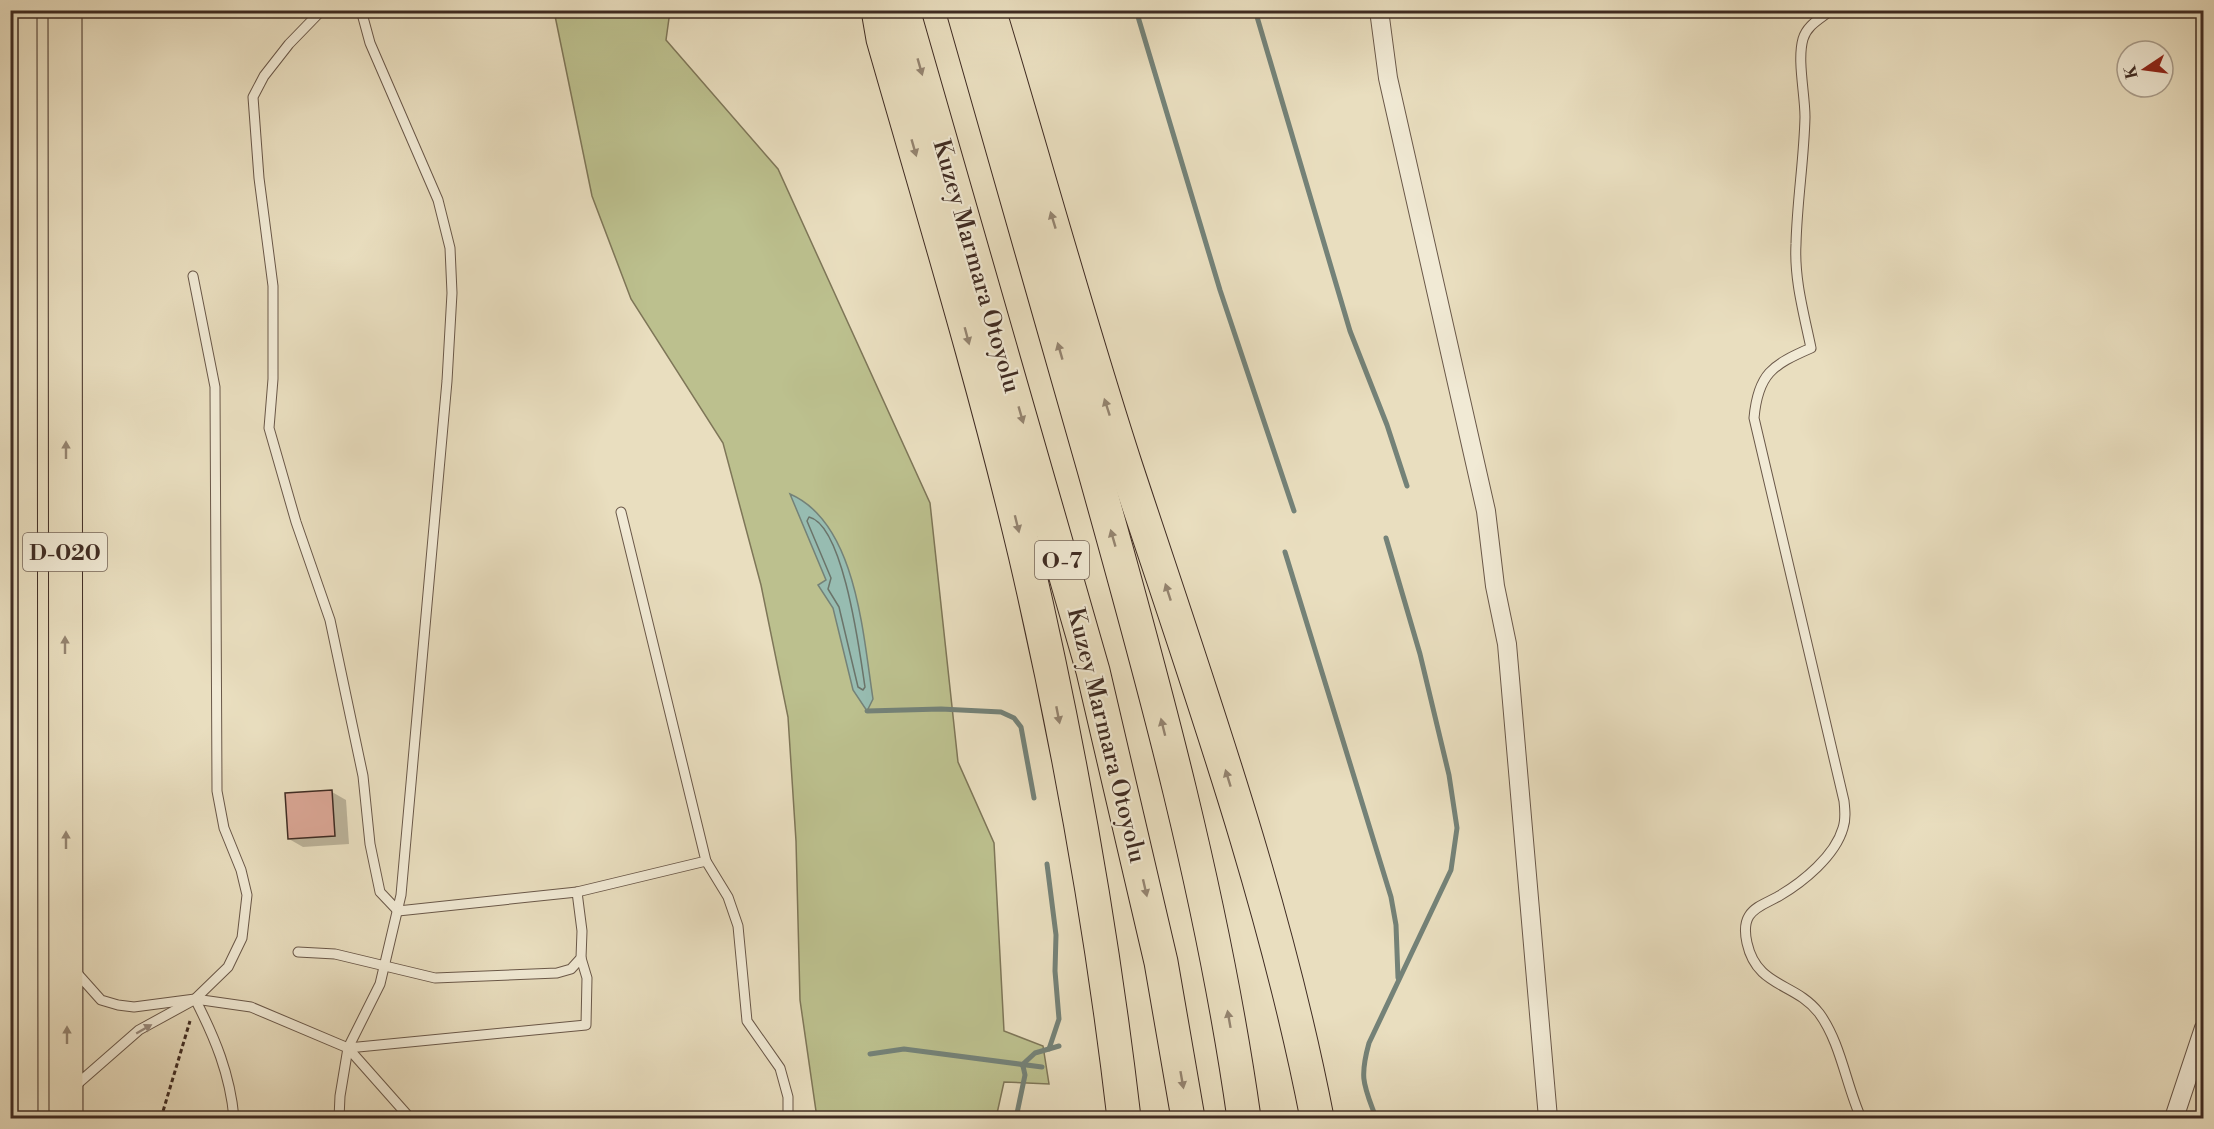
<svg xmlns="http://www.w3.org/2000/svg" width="2214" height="1129" font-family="'Libre Bodoni',serif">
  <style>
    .green { fill: #bcc08e; stroke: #7e7658; stroke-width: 1.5 }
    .water { fill: #97bcb1; stroke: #748278; stroke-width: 1.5 }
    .shadow { fill: #0003 }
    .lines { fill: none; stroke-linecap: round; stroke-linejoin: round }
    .shore { stroke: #6b746a; stroke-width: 1.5 }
    .stream { stroke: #748278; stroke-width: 5 }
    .building { fill: #daa695; stroke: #3f2b22; stroke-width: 1.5 }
    .lane-casing { stroke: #6a5849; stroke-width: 11 }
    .street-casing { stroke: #6a5849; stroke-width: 20 }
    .highway-casing { stroke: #3f2b22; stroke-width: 35 }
    .path { stroke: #3f2b22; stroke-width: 3; stroke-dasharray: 4.5 3; stroke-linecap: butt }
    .lane { stroke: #f1ead5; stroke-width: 9 }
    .street { stroke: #f1ead5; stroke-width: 18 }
    .highway { stroke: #e9debf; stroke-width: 33 }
    .oneway { fill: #948470 }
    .oneway2 { fill: #988a7c }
    .labels { text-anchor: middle; stroke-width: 4.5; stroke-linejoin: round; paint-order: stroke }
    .shield { fill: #f1ead5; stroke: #746458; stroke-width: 1.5 }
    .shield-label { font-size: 22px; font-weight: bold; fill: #3f2b22 }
    .street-label { font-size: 24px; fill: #3f2b22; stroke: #f1ead5 }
  </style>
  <rect width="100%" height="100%" fill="#e9debf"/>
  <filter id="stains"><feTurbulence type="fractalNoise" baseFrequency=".00333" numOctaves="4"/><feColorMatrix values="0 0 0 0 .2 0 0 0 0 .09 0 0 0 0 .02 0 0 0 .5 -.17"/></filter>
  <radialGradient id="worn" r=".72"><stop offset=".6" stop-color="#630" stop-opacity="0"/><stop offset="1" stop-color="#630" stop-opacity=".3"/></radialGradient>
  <path class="green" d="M554 11H670L666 40 778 169 930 503 958 762 994 843 1004 1031 1043 1046 1049 1084 1004 1082 996 1118H817L800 1000 796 841 788 717 761 585 723 443 631 299 592 196Z"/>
  <path class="water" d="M790 494C857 523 863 636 873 699L867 711 853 690 833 608 818 585 826 580Z"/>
  <path class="shadow" d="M332 792 346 800 349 844 303 847 289 839Z"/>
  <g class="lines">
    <path class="shore" d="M809 517C844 525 860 655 865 687L863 690 858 687 839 607 828 589 831 578 807 521Z"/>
    <g class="stream">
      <path d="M1136 10 1220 290 1294 511"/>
      <path d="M1255 10 1350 331 1387 425 1407 486"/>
      <path d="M1285 552 1391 897 1396 925 1398 978"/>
      <path d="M867 711 941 709 1001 712 1014 718 1021 727 1034 798"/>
      <path d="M1047 864 1056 935 1055 971 1059 1019 1049 1049"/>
      <path d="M870 1054 904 1049 1042 1067"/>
      <path d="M1022 1065 1035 1053 1059 1046"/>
      <path d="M1016 1118 1025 1075 1023 1066"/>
      <path d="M1376 1118C1364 1085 1359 1079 1369 1043L1451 870 1457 828 1449 775 1420 654 1386 538"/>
    </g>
  </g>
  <path class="building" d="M332 790 335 836 288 839 285 793Z"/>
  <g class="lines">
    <defs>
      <g id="lane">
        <path d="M322 10 289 44 264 76 253 97 259 178 273 286V379L269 428 296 522 330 620 363 776 370 844 380 892 398 911 577 892 706 861 621 512"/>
        <path d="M1831 10C1820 19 1807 25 1803 39 1797 60 1805 94 1805 117 1804 160 1797 201 1796 244 1794 279 1804 314 1811 348 1772 365 1758 374 1754 418L1844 801C1845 810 1846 819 1843 828 1835 856 1803 882 1779 896 1769 902 1755 906 1749 916 1744 924 1745 934 1747 943 1757 988 1795 982 1819 1013 1841 1043 1846 1085 1861 1118"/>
        <path d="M193 276 215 387 217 791 224 828 241 870 247 895 242 938 228 967 195 999C215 1038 230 1074 234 1118"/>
        <path d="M706 861 728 897 738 926 747 1021 780 1068 788 1097V1118"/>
        <path d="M298 952 335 954 435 978 557 973 571 969 581 958 582 931 577 892"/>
        <path d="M76 972 101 1000 118 1005 134 1007 195 999 251 1007 348 1048 410 1118"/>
        <path d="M348 1048 586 1025 587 978 581 958"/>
        <path d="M75 1086 139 1030 192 1001"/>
        <path d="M339 1118 340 1096 348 1048 380 984 401 895 447 381 452 293 450 248 438 200 370 43 361 10"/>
      </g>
      <g id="street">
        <path d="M1379 10 1388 78 1486 511 1495 586 1507 644 1548 1118"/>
        <path d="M2174 1118 2204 1028"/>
      </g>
      <g id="highway">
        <path d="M20 10 21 1118"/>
        <path d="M65 10 66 1118"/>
        <path d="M878 10 883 39C932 210 984 381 1025 554 1068 739 1102 929 1124 1118"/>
        <path d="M903 10 1093 671 1161 962 1188 1118"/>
        <path d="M963 10C1006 163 1050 316 1094 469 1154 683 1213 898 1244 1118"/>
        <path d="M989 10C1035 162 1077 316 1126 467 1197 682 1274 896 1317 1118"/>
      </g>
    </defs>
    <use href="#lane" class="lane-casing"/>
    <use href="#street" class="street-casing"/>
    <use href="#highway" class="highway-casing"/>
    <path class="path" d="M161 1118 190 1021"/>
    <use href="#lane" class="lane"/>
    <use href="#street" class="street"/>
    <use href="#highway" class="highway"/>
  </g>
  <defs><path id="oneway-solid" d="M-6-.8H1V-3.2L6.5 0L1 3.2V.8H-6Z" transform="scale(1.5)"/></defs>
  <g class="oneway">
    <use href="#oneway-solid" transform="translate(920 67) rotate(74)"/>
    <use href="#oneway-solid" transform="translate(914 148) rotate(74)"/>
    <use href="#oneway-solid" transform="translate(1053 220) rotate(-107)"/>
    <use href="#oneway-solid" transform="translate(967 336) rotate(75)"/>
    <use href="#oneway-solid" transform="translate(1060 351) rotate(-106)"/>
    <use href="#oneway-solid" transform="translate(1107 407) rotate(-108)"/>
    <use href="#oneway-solid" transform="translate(1021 415) rotate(74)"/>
    <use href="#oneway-solid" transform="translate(66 450) rotate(-90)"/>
    <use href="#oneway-solid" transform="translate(1017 524) rotate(76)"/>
    <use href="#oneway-solid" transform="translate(1113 538) rotate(-106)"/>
    <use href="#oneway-solid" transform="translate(1168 592) rotate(-108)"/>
    <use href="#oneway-solid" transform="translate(65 645) rotate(-90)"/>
    <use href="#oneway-solid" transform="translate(1058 715) rotate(79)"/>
    <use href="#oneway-solid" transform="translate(1163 727) rotate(-104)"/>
    <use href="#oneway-solid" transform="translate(1228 778) rotate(-107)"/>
    <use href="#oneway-solid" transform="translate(66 840) rotate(-90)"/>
    <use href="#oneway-solid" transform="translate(1145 888) rotate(77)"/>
    <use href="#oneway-solid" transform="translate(1229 1019) rotate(-100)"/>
    <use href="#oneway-solid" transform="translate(67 1035) rotate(-90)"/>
    <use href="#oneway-solid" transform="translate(1182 1080) rotate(80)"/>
  </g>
  <use class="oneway2" href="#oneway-solid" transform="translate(144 1029) rotate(-30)"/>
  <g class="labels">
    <g class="shield">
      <rect x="23" y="533" width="84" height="38" rx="4.5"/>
      <rect x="1035" y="541" width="54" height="38" rx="4.5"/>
    </g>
    <g class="shield-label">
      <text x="65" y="560">D-020</text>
      <text x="1062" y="568">O-7</text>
    </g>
    <g class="street-label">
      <text transform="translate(977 266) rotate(74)" y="8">Kuzey Marmara Otoyolu</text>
      <text transform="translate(1107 735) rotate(76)" y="8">Kuzey Marmara Otoyolu</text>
    </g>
  </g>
  <rect width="2214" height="1129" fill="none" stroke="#e9debf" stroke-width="36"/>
  <rect x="12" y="12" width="2190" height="1105" fill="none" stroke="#3f2b22" stroke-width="3"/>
  <rect x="18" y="18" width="2178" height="1093" fill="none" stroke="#3f2b22" stroke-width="1.5"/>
  <g transform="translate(2145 69) rotate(257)"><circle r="28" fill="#f1ead5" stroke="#aa9e8d" stroke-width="1.5"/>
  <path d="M0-4.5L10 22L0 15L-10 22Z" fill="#8f2418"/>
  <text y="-9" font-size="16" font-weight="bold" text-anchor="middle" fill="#3f2b22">K</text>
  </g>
  <rect width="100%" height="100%" filter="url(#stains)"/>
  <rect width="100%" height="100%" fill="url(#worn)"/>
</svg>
